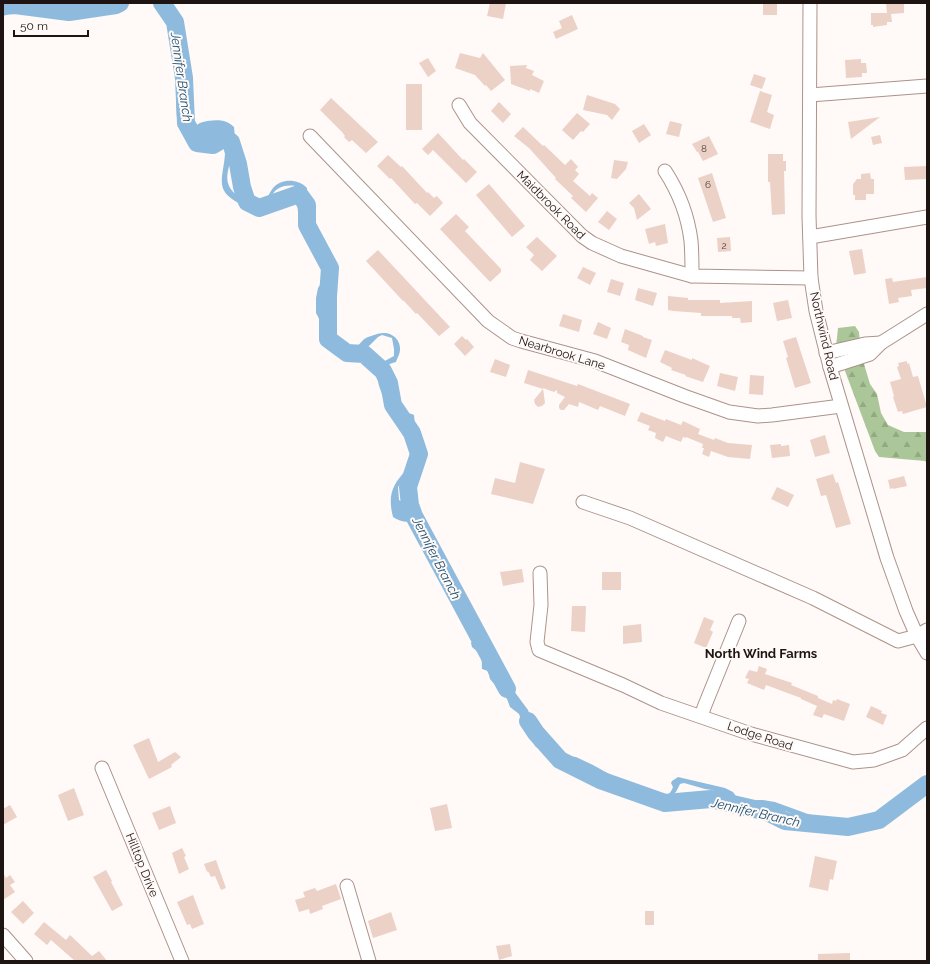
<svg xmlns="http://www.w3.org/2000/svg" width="930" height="964" font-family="Raleway,sans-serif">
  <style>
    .forest { fill: url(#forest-firs) }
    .water { fill: #8ebbdd }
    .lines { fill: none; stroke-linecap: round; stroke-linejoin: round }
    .river { stroke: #8ebbdd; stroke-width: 18 }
    .building { fill: #ecd1c7 }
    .minor-casing { stroke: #ac938a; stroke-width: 15 }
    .minor { stroke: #fff; stroke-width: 13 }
    .labels { text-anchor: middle; stroke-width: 4; stroke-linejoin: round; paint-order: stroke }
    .number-label { font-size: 10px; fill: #52443f }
    .street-label { font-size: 12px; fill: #1e1512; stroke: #fff9f7 }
    .water-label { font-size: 13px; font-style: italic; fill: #1b4f71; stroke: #fff9f7 }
    .neighbourhood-label { font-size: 13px; font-weight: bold; fill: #1e1512; stroke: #fff9f7 }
  </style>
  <defs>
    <pattern id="forest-firs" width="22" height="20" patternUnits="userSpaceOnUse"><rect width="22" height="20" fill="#abc698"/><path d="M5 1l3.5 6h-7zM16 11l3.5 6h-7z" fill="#93a982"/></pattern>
  </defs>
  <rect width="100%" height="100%" fill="#fff9f7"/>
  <path class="forest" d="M855 326 859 332 861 354 870 384 877 394 881 413 888 425 904 432H927V463L925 461 879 457 875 451 836 347 838 328Z"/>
  <g class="water">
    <path d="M18 3H50L65 6 74 3H87L75 8 59 11 40 7H30L3 16V9Z"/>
    <path d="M159 3H168L174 17 182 26V31L180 36 184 61 185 91 181 111 186 123 191 128C195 126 199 123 203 122 214 119 227 119 234 127 235 135 235 143 234 150 228 171 219 186 243 199 251 204 254 207 263 205 267 200 269 193 273 188 282 178 298 179 307 188V194L302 207V219L327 254 333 259 332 272 321 292 320 301 321 312 328 319C330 336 334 335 342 349 345 350 350 351 354 349 359 346 362 339 368 337 372 336 378 333 383 333 392 332 401 340 400 350 400 354 397 358 396 362 388 364 376 370 380 381 381 385 384 388 386 392 388 398 391 406 396 410 402 414 408 412 414 415L415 425 417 432 423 443V448L418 463 398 487 399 500 404 503 406 508 415 518 426 526 432 532 441 552 458 597 467 610 473 626 478 633 489 657 498 673 514 691 528 710 530 715 529 719 538 730 544 744 550 749 566 756 576 757 593 765 652 798C662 800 670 796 673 787L671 783 672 781 678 777 725 788 733 792 738 799 745 802H750L757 800H763L775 802 838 825 853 818 876 817 885 818 899 805 911 788 927 777V782L915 790 908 797 903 807 885 821 869 826 838 828 817 824 795 814 774 808 761 810 740 806 726 796 712 790 705 789 684 783 680 784 676 792 668 798 661 801H644L636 797 626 788 612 778 602 775 585 766 564 763 543 752 535 746 530 734 523 725 519 714 510 707 507 699 490 679 488 671 482 669C482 657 482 655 472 647L471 643 474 638C472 633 467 630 465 625 461 618 457 601 449 597L442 574 433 555V547L432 543 425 531 413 521C406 523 399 521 393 517 382 476 415 475 420 443 416 434 407 429 401 422 390 409 369 381 381 363L394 356V349L392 338 382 335 378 337 366 349 358 353 327 349 324 344 326 336 325 330 316 313V298L318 288 328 273 329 266 308 234 299 219 297 204 304 191C298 184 284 184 276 190 270 195 271 203 263 207 256 210 250 208 243 205 213 191 223 180 225 154L224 149 215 141 198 138 186 131 181 126 177 118 176 103 180 88 176 62V40L179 27 169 19Z"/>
  </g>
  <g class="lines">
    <g class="river">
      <path d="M162 3 175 22 184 78 186 123 197 143 213 145 225 138 231 142 238 164 242 187 247 202 259 208 299 194 307 205V225L330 268 328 296V339L347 353 364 354 383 371 389 383 393 405 412 433 419 454 408 487 410 505 414 516 507 689"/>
      <path d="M3 6 15 5 69 12 116 5 120 3"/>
      <path d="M528 721 536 733 560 760 600 780 665 803 711 799 767 812 785 821 848 827 879 820 927 784"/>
    </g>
  </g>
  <g class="building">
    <path d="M490 3H506L503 19 487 16Z"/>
    <rect x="763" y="3" width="14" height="12"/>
    <path d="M886 3H904V13L891 14 892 22H887V25L873 27V25H871V13H887Z"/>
    <path d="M572 15 578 29 556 39 553 32 562 28 559 21Z"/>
    <path d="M460 53 480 58 483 53 505 80 491 91 486 85 485 86 475 75 455 68Z"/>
    <path d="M428 58 436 71 428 77 419 63Z"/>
    <path d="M861 59V63H866L867 73H862V77L846 78 845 60Z"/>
    <path d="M527 65 526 68 534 71 532 75 544 81 539 93 530 89V91L511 84 510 66Z"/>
    <path d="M754 74 766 78 762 89 750 85Z"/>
    <rect x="406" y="84" width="16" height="46"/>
    <path d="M760 91 772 95 767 112 774 115 770 129 750 122Z"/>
    <path d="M587 95 615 104 620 109 612 120 607 115 583 110Z"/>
    <path d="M331 98 378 142 366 153 353 141 352 140 349 142 344 137 345 136 342 132 320 110Z"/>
    <path d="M499 102 511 114 503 123 491 111Z"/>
    <path d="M577 113 590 124 583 132 581 131 573 140 562 130Z"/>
    <path d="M880 117 851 139 848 122Z"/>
    <path d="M670 121 682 124 679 137 666 134Z"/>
    <path d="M644 124 651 135 639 143 632 131Z"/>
    <path d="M523 127 543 146 544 145 565 165 571 159 578 167 575 170 579 174 573 181 590 196 592 193 598 198 586 212 571 198 573 196 555 179 556 178 529 148 514 136Z"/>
    <path d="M438 133 463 160 464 159 477 172 466 183 433 150 428 155 422 149Z"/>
    <path d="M880 135 882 143 873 145 871 137Z"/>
    <path d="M709 136 718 154 703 161 698 152H697L692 144Z"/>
    <path d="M768 154H783V161H786V171H784L785 214 772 215 770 182H768Z"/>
    <path d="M388 155 401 167 402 166 427 193 428 192 434 198 437 196 443 203 430 216 417 203 415 204 391 178 390 179 377 166Z"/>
    <path d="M614 160 628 162 626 169 617 179 611 178Z"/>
    <path d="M927 166V179L905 180 904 167Z"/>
    <path d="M712 173 726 218 713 222 698 178Z"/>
    <path d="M870 173 871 179H874V194H866V200H855V195H853V184L857 179H861V174Z"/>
    <path d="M489 184 525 226 512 237 476 195Z"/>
    <path d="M639 194 651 209 637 220 634 208 629 203Z"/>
    <path d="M607 211 617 219 609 230 598 222Z"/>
    <path d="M456 214 469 227 465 231 501 269V272L490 282 440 229Z"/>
    <path d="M665 224 668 243 656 246 655 242 649 244 645 229Z"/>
    <path d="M537 237 557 256 542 271 530 260 534 255 526 247Z"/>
    <path d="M730 237 731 251 718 252 717 238Z"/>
    <path d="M862 249 866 273 854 275 849 251Z"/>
    <path d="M378 250 450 327 439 336 417 313 416 314 404 301H403L366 261Z"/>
    <path d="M583 267 596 273 590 285 577 278Z"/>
    <path d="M927 277V288L911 290 912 296 898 298 899 302 889 304 885 279 892 278 893 282Z"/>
    <path d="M611 279 624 283 620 296 607 292Z"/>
    <path d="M638 288 657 293 653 306 635 300Z"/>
    <path d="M668 296 688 298V300H720V303L752 301V322L741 323 740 318H732V316H701V313L673 311 668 310Z"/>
    <path d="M788 300 792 318 777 321 773 303Z"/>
    <path d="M563 314 582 320 579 332 559 326Z"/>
    <path d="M598 322 611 328 607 339 593 334Z"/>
    <path d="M625 329 643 336V337L652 340 646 358 628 350 629 345 621 342Z"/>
    <path d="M462 336 466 340 467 339 474 347 465 356 454 344Z"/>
    <path d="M796 337 811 383 795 388 786 358 788 357 783 341Z"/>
    <path d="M665 350 692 360V358L710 366 703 382 685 376 686 375 671 370 672 368 660 362Z"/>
    <path d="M495 359 510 365 506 377 490 372Z"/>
    <path d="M907 361V364L909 363 913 377 918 376 927 407 903 414 902 411 898 412 893 397 894 396 890 382 901 379 897 367 899 366 898 363Z"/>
    <path d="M528 370 577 386 578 384 630 404 625 416 600 406 598 410 579 402 578 407 569 404 564 410H561L559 408V405L565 397 557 393V390L554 392 543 388 545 403 542 406 538 407 535 404 534 400 543 389 524 383Z"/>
    <path d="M720 373 738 377 735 391 717 386Z"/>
    <path d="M750 375 764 376 763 395 749 394Z"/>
    <path d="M641 412 665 421 666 419 681 425 683 421 700 429 698 434 714 440 715 438 728 443 752 445 750 459 728 457 711 451 709 457 702 454 704 448H702L703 444 686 437V438L683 437 681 442 666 436 663 442 655 438 656 433 648 430 650 426 637 421Z"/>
    <path d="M825 435 830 453 815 457 810 440Z"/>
    <path d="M781 444V446L789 445 790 456 772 458 770 445Z"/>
    <path d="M520 462 545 469 533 504 491 494 495 478 515 483Z"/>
    <path d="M833 474 836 483 838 482 851 524 836 528 827 498 826 495 821 496 816 479Z"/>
    <path d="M904 476 907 486 893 489V488L890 489 888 480Z"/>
    <path d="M777 487 794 495 788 507 771 499Z"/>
    <path d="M522 569 524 582 503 586 500 572Z"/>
    <rect x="602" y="572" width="19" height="18"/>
    <path d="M572 606H586L585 632 571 631Z"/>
    <path d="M704 617 714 621 710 630 713 632 706 648 694 643Z"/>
    <path d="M641 624 642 642 623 644V626Z"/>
    <path d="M759 666 767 669 765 674 792 683 791 685 818 696V698L832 704 833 700 836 701 837 699 850 704 844 721 824 714 822 718 813 715 817 706 801 699V698L766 685 764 690 747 683 749 679 745 678 749 670 757 672Z"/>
    <path d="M871 706 882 711 881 713 887 715 883 725 866 717Z"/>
    <path d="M149 738 158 762 175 752 181 757 171 765 172 767 149 779 133 745Z"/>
    <path d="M74 788 84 815 68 821 58 795Z"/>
    <path d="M447 804 452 828 435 831 430 808Z"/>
    <path d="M10 805 17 817 3 825V809Z"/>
    <path d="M170 806 176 823 159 830 152 813Z"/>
    <path d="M182 848 186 856 184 857 189 869 179 874 172 853Z"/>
    <path d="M815 856 837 861 833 880 830 879 828 891 809 887Z"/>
    <path d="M216 860 226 888 221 890 215 876 211 877 208 871 207 872 204 864Z"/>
    <path d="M106 870 112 881 111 882 123 905 112 911 93 877Z"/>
    <path d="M3 873 6 878 10 875 15 882 10 885 15 892 3 900Z"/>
    <path d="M336 884 341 899 322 906 323 909 310 914 309 909 299 912 295 900 305 897 303 892 315 888 317 891Z"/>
    <path d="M193 895 204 924 192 929 190 924 187 925 177 902Z"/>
    <path d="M23 901 34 913 23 924 11 912Z"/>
    <rect x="645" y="911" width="9" height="14"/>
    <path d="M391 912 397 930 373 938 368 921Z"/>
    <path d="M44 922 66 940 70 935 92 956 99 951 107 961H75L51 940 47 945 34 934Z"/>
    <path d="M510 944 512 956 499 960 496 946Z"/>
    <path d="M850 953V961H818V954Z"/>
  </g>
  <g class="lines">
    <defs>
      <g id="minor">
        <path d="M810 3 809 216 811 278 816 311 830 367 887 558 906 611 917 636 927 653"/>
        <path d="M810 95 927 86"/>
        <path d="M459 105 470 123 582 236 592 243 621 256 692 276 811 278"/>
        <path d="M310 136 488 321 512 338 521 341 595 361 684 396 729 412 758 416 772 415 841 406"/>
        <path d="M665 171C678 191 688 216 691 241 692 252 692 264 692 276"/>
        <path d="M810 237 927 217"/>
        <path d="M826 353 865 344 881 343"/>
        <path d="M830 367 870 354 881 343 927 314"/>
        <path d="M583 502 630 518 813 598 898 641 917 636 927 630"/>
        <path d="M540 573 541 605 537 642 539 650 623 685 661 703 751 734 853 762 874 760 902 750 927 728"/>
        <path d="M701 716 705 705 739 621"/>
        <path d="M102 768 182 961"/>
        <path d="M347 886 369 961"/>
        <path d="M3 935 26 961"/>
      </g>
    </defs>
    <use href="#minor" class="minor-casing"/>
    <use href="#minor" class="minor"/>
  </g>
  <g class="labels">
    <g class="number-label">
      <text x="704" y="152">8</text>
      <text x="708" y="188">6</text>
      <text x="724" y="249">2</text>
    </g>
    <g class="street-label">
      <text transform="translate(551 205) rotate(45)" y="4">Maidbrook Road</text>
      <text transform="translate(824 336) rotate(77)" y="4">Northwind Road</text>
      <text transform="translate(562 353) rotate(17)" y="4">Nearbrook Lane</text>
      <text transform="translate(760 736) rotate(18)" y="4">Lodge Road</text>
      <text transform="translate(142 865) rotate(68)" y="4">Hilltop Drive</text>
    </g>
    <g class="water-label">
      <text transform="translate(182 77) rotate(82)" y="5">Jennifer Branch</text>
      <text transform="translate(437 558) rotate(63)" y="5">Jennifer Branch</text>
      <text transform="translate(756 812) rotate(13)" y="5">Jennifer Branch</text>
    </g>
    <g class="neighbourhood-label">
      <text x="761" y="658">North Wind Farms</text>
    </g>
  </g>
  <rect width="930" height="964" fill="none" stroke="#1e1512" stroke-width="8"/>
  <path d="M14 30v6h74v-6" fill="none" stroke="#1e1512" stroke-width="2"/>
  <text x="20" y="30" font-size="12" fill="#1e1512" stroke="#fff9f7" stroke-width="3" paint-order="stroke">50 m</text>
</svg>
